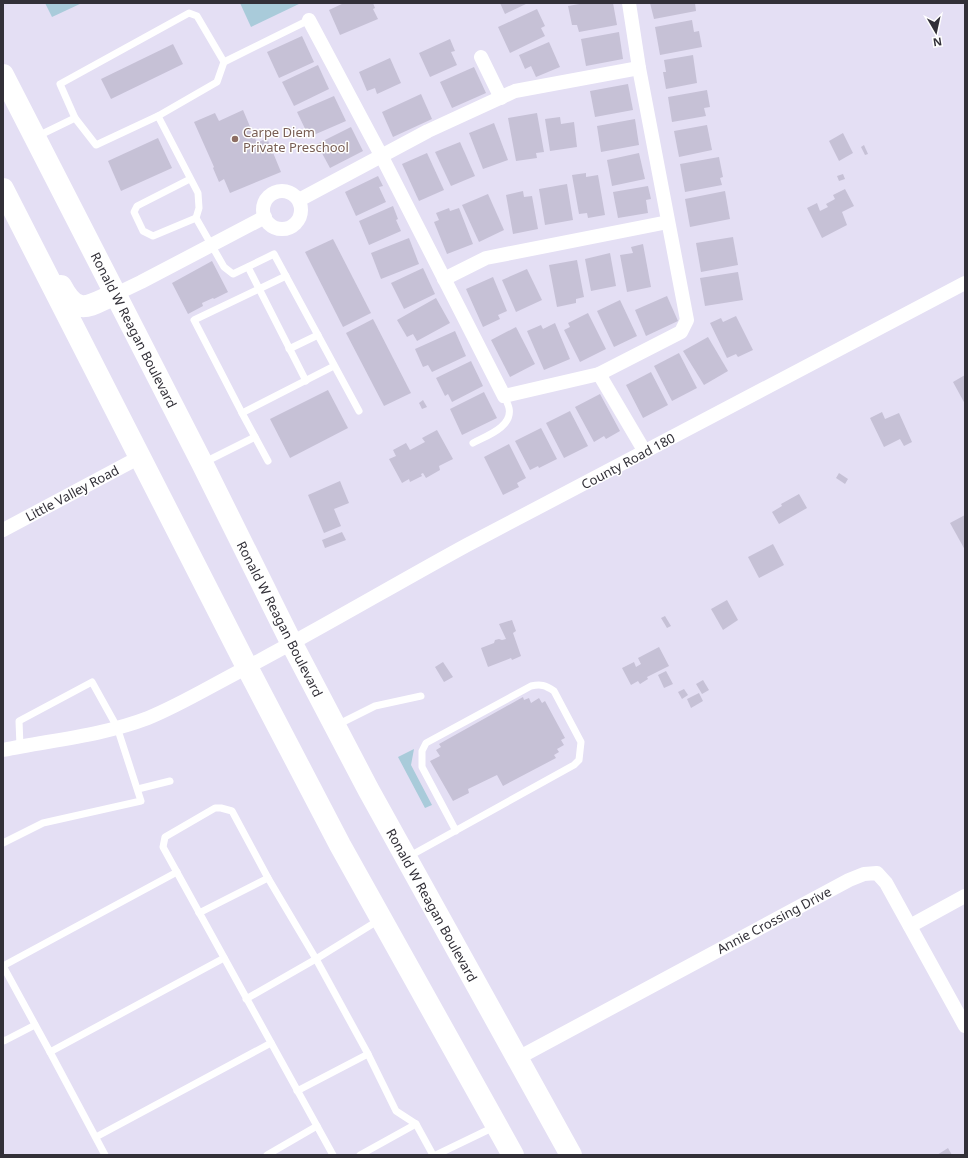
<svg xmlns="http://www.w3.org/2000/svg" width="968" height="1158" font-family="'Noto Sans',sans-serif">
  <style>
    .water { fill: #a9cbda }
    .building { fill: #c6c1d6 }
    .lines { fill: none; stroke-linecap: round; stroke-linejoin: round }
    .lane { stroke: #fff; stroke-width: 7 }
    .street { stroke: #fff; stroke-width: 14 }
    .primary { stroke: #fff; stroke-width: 22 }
    .education-dot { fill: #8d6e63; stroke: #fff; stroke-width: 1.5 }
    .labels { text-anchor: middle; stroke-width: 3; stroke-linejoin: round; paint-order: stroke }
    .education-label { font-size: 13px; fill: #785e54; stroke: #fff; text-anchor: start }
    .street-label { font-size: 13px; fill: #323038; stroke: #fff }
  </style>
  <rect width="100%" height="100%" fill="#e4dff4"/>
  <g class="water">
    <path d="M45 3H82L52 17Z"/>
    <path d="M240 3H301L251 27Z"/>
    <path d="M414 749 411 765 432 805 425 808 398 757Z"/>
  </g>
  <g class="building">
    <path d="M344 3H373L375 8 373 9 378 19 340 35 329 10Z"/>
    <path d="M500 3H528L505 14Z"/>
    <path d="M585 3H613L617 25 579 32 577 25H572L568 6Z"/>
    <path d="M650 3H695L696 11 654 19Z"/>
    <path d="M537 9 545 26 541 28 545 36 510 53 498 27Z"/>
    <path d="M692 20 694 32 699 31 702 47 660 55 655 27Z"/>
    <path d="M619 32 623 59 586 66 581 39Z"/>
    <path d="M302 36 314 62 279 78 267 52Z"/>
    <path d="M450 39 455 51 451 52 457 65 430 77 419 53Z"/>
    <path d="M549 42 560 67 536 77 531 66 525 69 519 55Z"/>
    <path d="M173 44 183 64 111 99 101 79Z"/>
    <path d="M693 55 697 83 666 89 663 72H666L664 60Z"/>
    <path d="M390 58 401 83 377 94 375 88 367 91 359 72Z"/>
    <path d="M318 65 329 89 294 106 282 82Z"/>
    <path d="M474 67 486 93 452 108 440 82Z"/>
    <path d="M628 84 633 110 595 117 590 91Z"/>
    <path d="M707 90 710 107 704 108 706 116 672 122 668 97Z"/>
    <path d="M421 94 432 119 393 137 382 112Z"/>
    <path d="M334 96 346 121 309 137 297 112Z"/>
    <path d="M243 110 257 143 267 138 281 172 230 193 224 179 219 182 213 168 214 167 194 122 215 113 219 121Z"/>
    <path d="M537 113 544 152 536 153 537 158 516 161 508 118Z"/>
    <path d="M560 117 561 124 574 122 577 147 550 151 545 119Z"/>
    <path d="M635 119 639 145 601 152 597 126Z"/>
    <path d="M494 123 508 160 483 169 469 133Z"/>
    <path d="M707 125 712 150 679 157 674 131Z"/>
    <path d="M351 127 363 151 330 168 317 144Z"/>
    <path d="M843 133 853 153 839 161 829 141Z"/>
    <path d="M158 138 172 168 121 191 108 161Z"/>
    <path d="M460 142 475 176 451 186 435 152Z"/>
    <path d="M864 145 868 154 865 155 861 147Z"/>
    <path d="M427 153 444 190 419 201 402 164Z"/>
    <path d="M639 153 645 179 612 186 607 160Z"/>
    <path d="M719 157 723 177 720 178 722 185 685 192 680 164Z"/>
    <path d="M586 173V177L598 175 605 215 588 218 587 213 579 214 572 175Z"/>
    <path d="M843 174 845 179 839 181 837 176Z"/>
    <path d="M378 176 383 186 379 187 386 202 356 216 345 192Z"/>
    <path d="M567 184 573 220 545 225 539 189Z"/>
    <path d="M648 186 651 199 646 200 648 213 618 218 613 192Z"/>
    <path d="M845 189 854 206 842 212 847 225 822 238 807 208 817 203 820 211 828 207 826 204 835 199 833 195Z"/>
    <path d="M523 191 524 197 532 196 538 229 513 234 506 195Z"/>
    <path d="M725 191 730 219 690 227 685 199Z"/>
    <path d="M488 194 504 230 479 242 462 205Z"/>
    <path d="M393 206 398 219 396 220 401 231 369 245 359 221Z"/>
    <path d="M449 208 450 211 459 208 473 244 447 254 434 222 439 220 436 213Z"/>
    <path d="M733 237 738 265 701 272 696 243Z"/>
    <path d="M409 238 419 264 381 279 371 253Z"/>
    <path d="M333 239 371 313 343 327 305 252Z"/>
    <path d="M643 244 651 287 627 292 620 255 633 253 631 247Z"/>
    <path d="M610 253 616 286 591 291 585 259Z"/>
    <path d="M577 260 584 297 576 299V303L557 307 549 265Z"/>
    <path d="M212 261 228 292 214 299 213 298 202 303 203 306 188 314 172 283Z"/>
    <path d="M423 268 435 294 404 309 391 283Z"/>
    <path d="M527 269 542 300 516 312 502 280Z"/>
    <path d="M738 272 743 300 705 306 700 278Z"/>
    <path d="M493 277 507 311 498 315 500 319 483 327 466 289Z"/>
    <path d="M667 296 678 321 646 336 635 310Z"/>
    <path d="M436 298 450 323 417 341 413 334 407 337 397 320Z"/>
    <path d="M620 300 637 336 614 347 597 311Z"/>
    <path d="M588 313 606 349 580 362 564 330 570 327 568 323Z"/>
    <path d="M736 316 753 350 738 357 736 354 727 358 710 323 721 318 723 322Z"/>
    <path d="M373 319 411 393 384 406 346 333Z"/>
    <path d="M555 323 570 359 544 370 527 331 541 325 543 329Z"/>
    <path d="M516 327 535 364 510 377 491 340Z"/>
    <path d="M455 331 466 356 432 372 428 365 423 367 415 349Z"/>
    <path d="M708 337 728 371 704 385 683 351Z"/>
    <path d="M679 353 697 388 672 401 654 366Z"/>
    <path d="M471 361 483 386 452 402 448 394 445 396 436 378Z"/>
    <path d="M651 372 668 405 643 418 626 385Z"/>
    <path d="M965 375V404L953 382Z"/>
    <path d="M328 390 348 428 290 458 270 419Z"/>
    <path d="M484 392 497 418 462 435 450 409Z"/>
    <path d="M600 394 620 431 606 439 604 436 594 442 575 407Z"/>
    <path d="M423 400 427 407 422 409 419 403Z"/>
    <path d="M570 411 588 446 564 458 546 423Z"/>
    <path d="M882 412 885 419 899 413 912 442 904 446 900 439 884 447 870 418Z"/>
    <path d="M541 428 557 459 539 468 538 466 530 470 515 441Z"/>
    <path d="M437 430 453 459 439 466 440 470 426 478 423 473 421 474 422 476 410 482 409 479 402 483 389 459 396 456 393 450 406 443 410 450 425 442 422 438Z"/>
    <path d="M509 444 526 478 517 483 519 487 503 495 484 457Z"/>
    <path d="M839 473 848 479 845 484 836 478Z"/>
    <path d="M340 481 349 503 334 509 341 526 324 533 308 495Z"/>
    <path d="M799 494 807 508 779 524 772 512 782 506 781 504Z"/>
    <path d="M965 515V550L950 523Z"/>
    <path d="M342 532 346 540 325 548 322 540Z"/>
    <path d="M773 544 784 565 759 578 748 557Z"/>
    <path d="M727 600 738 620 723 630 711 609Z"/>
    <path d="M665 616 671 626 667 628 661 618Z"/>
    <path d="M512 620 516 631 513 633 521 656 512 660 511 658 488 667 481 648 494 643 495 640 499 639 502 640 506 639 499 624Z"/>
    <path d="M659 647 669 666 647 677 648 679 640 684 638 681 631 685 622 668 634 662 636 667 641 664 638 658Z"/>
    <path d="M443 662 453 677 444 682 435 667Z"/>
    <path d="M666 671 673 684 664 688 658 675Z"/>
    <path d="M703 680 709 690 702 694 696 684Z"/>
    <path d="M684 689 688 695 682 699 678 692Z"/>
    <path d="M699 693 703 701 691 708 687 699Z"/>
    <path d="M523 697 524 700 529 698 531 703 539 698 542 703 545 701 565 738 561 740 564 745 557 749 559 752 554 755 556 758 503 786 497 775 468 789 469 793 453 801 430 761 440 756 436 750 441 747 439 744Z"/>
    <path d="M948 1148 952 1155H937Z"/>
  </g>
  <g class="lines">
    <g class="lane">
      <path d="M158 116 217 82 224 62 309 20"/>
      <path d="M75 118 60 84 189 13 197 16 224 62"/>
      <path d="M38 136 75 118 96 145 158 116 198 193 199 208 196 218 224 267 233 274 274 254 359 411"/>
      <path d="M190 179 137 206 134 212 143 231 153 236 196 218"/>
      <path d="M248 267 306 381"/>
      <path d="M289 349 318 335"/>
      <path d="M242 413 194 320 286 276"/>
      <path d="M255 437 268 461"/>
      <path d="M473 443C486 436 513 427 509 408 508 404 506 400 504 396"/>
      <path d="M205 462 255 437 242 413 334 366"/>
      <path d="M337 725 375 706 421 696"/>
      <path d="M138 789 170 781"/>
      <path d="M3 843 43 823 141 801 117 727 92 682 19 721 20 746"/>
      <path d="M408 857 574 765 579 760 581 742 554 691C545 685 541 684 531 686L426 743 422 751V767L456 831"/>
      <path d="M199 913 268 878"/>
      <path d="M379 920 316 959 368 1054 396 1111 416 1124 433 1155"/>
      <path d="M3 966 50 1052 224 958"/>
      <path d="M3 966 177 872"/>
      <path d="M246 999 316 959 268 878 232 811 221 808H215L165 837 163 847 333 1155"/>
      <path d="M3 1040 4 1041 35 1025"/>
      <path d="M50 1052 105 1155"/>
      <path d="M297 1091 368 1054"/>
      <path d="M96 1137 271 1043"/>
      <path d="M267 1155 317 1126"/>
      <path d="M360 1155 416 1124"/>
      <path d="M436 1155 494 1127"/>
    </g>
    <g class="street">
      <path d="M309 20 382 157 504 396 599 374 681 332 687 320 639 68 629 3"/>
      <path d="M481 57 501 98"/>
      <circle cx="282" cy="210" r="19"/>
      <path d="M299 200 428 131 515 91 639 68"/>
      <path d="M444 279 486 258 668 222"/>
      <path d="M116 294 141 282 265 217"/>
      <path d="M599 374 645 452"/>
      <path d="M3 530 140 457"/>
      <path d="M3 750C51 740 101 736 148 718 180 705 211 686 242 670 318 630 392 586 467 545L965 283"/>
      <path d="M910 926 965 896"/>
      <path d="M518 1058 849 880 864 874 877 873 886 883 965 1026"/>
    </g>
    <g class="primary">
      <path d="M3 75 202 463 292 644 368 789 571 1155"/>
      <path d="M3 189 247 667 340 845 513 1155"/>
      <path d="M61 286C78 318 89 305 116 294"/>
    </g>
  </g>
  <circle class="education-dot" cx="235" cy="139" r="4"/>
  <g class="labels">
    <g class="education-label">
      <text x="243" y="137">Carpe Diem<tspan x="243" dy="15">Private Preschool</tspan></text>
    </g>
    <g class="street-label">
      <text transform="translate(134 330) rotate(63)" y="5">Ronald W Reagan Boulevard</text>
      <text transform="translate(628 461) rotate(-28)" y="5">County Road 180</text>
      <text transform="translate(72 493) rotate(-28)" y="5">Little Valley Road</text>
      <text transform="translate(280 619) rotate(63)" y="5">Ronald W Reagan Boulevard</text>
      <text transform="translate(432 905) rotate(61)" y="5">Ronald W Reagan Boulevard</text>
      <text transform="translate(774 920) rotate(-28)" y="5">Annie Crossing Drive</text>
    </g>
  </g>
  <rect width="968" height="1158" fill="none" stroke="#323038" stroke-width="8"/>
  <g transform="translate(936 32) rotate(171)" stroke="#ffffff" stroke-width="3" paint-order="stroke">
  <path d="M0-3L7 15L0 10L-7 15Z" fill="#323038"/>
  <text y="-6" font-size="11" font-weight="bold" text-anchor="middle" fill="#323038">N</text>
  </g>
</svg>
